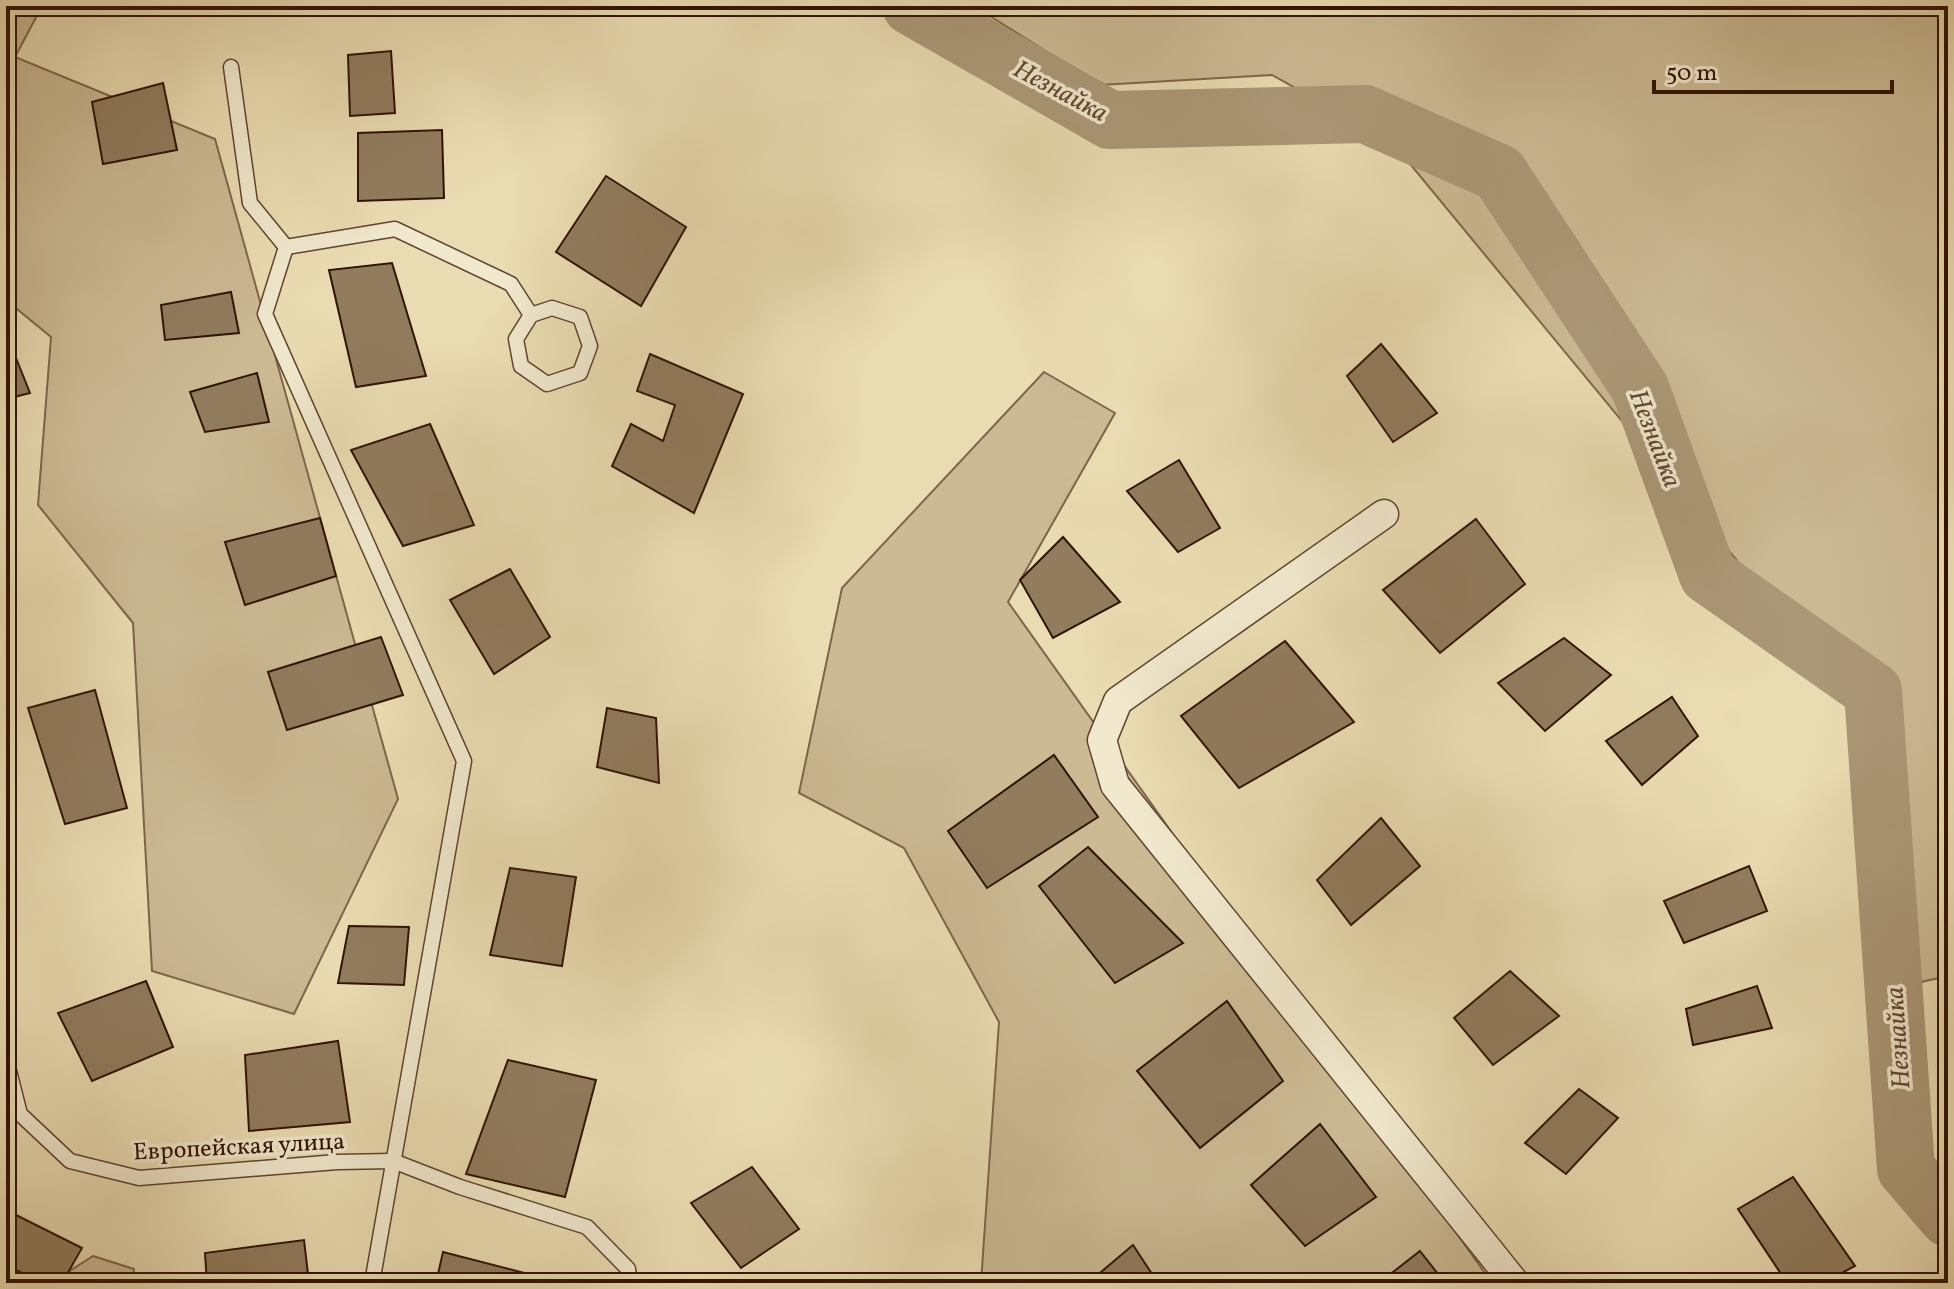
<svg xmlns="http://www.w3.org/2000/svg" width="1954" height="1289" font-family="Vollkorn,serif">
  <style>
    .green { fill: #cbba94; stroke: #7e664c; stroke-width: 2 }
    .lines { fill: none; stroke-linecap: round; stroke-linejoin: round }
    .river { stroke: #ab9877; stroke-width: 58 }
    .building { fill: #917c5e; stroke: #311304; stroke-width: 2 }
    .service-casing { stroke: #5f4530; stroke-width: 17 }
    .minor-casing { stroke: #5f4530; stroke-width: 31 }
    .service { stroke: #f1e8cd; stroke-width: 14 }
    .minor { stroke: #f1e8cd; stroke-width: 28 }
    .labels { text-anchor: middle; stroke-width: 7; stroke-linejoin: round; paint-order: stroke }
    .street-label { font-size: 24px; fill: #311304; stroke: #f1e8cd }
    .water-label { font-size: 26px; font-style: italic; fill: #624832; stroke: #f1e8cd }
  </style>
  <rect width="100%" height="100%" fill="#eadcb2"/>
  <filter id="stains"><feTurbulence type="fractalNoise" baseFrequency=".0025" numOctaves="4"/><feColorMatrix values="0 0 0 0 .2 0 0 0 0 .09 0 0 0 0 .02 0 0 0 .5 -.17"/></filter>
  <radialGradient id="worn" r=".72"><stop offset=".6" stop-color="#630" stop-opacity="0"/><stop offset="1" stop-color="#630" stop-opacity=".3"/></radialGradient>
  <g class="green">
    <path d="M6 6H42L15 57 215 139 398 799 294 1014 152 971 133 623 38 505 51 337 6 300Z"/>
    <path d="M974 6H1948V976L1868 994 1846 693 1392 142 1272 75 1100 85Z"/>
    <path d="M1044 372 1115 413 1008 602 1492 1283H981L999 1022 904 848 799 793 842 588Z"/>
    <path d="M93 1256 134 1269 133 1283H51Z"/>
  </g>
  <g class="lines">
    <path class="river" d="M911 6 1110 120 1365 114 1499 173 1640 388 1708 575 1873 691 1906 1169 1948 1218"/>
  </g>
  <g class="building">
    <path d="M391 51 395 113 350 116 348 55Z"/>
    <path d="M163 83 177 150 103 164 92 102Z"/>
    <path d="M442 130 444 198 358 201V133Z"/>
    <path d="M606 176 686 227 641 306 556 252Z"/>
    <path d="M392 263 426 376 356 387 329 270Z"/>
    <path d="M231 292 239 333 165 340 161 305Z"/>
    <path d="M6 333 30 393 6 399Z"/>
    <path d="M1381 344 1437 413 1393 442 1347 376Z"/>
    <path d="M650 354 743 394 694 513 612 466 631 424 663 441 675 405 637 391Z"/>
    <path d="M257 373 269 422 205 432 190 392Z"/>
    <path d="M430 424 474 525 403 546 351 450Z"/>
    <path d="M1179 460 1220 528 1178 552 1127 491Z"/>
    <path d="M320 518 336 576 245 605 225 542Z"/>
    <path d="M1476 519 1525 584 1440 653 1383 590Z"/>
    <path d="M1063 537 1120 602 1053 638 1020 580Z"/>
    <path d="M510 569 550 637 494 674 450 600Z"/>
    <path d="M381 637 403 695 287 730 268 672Z"/>
    <path d="M1564 638 1611 675 1545 731 1498 683Z"/>
    <path d="M1285 641 1354 722 1239 788 1181 716Z"/>
    <path d="M95 690 127 808 65 824 28 708Z"/>
    <path d="M1672 697 1698 736 1642 785 1606 741Z"/>
    <path d="M607 708 656 718 659 783 597 767Z"/>
    <path d="M1054 755 1098 817 987 888 948 831Z"/>
    <path d="M1381 818 1420 866 1351 925 1317 880Z"/>
    <path d="M1088 847 1183 943 1115 983 1039 886Z"/>
    <path d="M1749 866 1767 911 1684 943 1664 901Z"/>
    <path d="M510 868 576 877 562 966 490 955Z"/>
    <path d="M349 926 409 927 404 985 338 983Z"/>
    <path d="M1510 971 1559 1016 1493 1065 1454 1018Z"/>
    <path d="M146 981 173 1047 92 1081 58 1013Z"/>
    <path d="M1757 986 1772 1028 1693 1045 1686 1009Z"/>
    <path d="M1227 1001 1283 1081 1200 1148 1137 1071Z"/>
    <path d="M338 1041 350 1122 249 1131 245 1055Z"/>
    <path d="M508 1060 596 1080 565 1197 466 1174Z"/>
    <path d="M1579 1089 1618 1118 1566 1174 1525 1143Z"/>
    <path d="M1320 1124 1376 1197 1305 1246 1251 1185Z"/>
    <path d="M752 1167 799 1229 741 1268 691 1203Z"/>
    <path d="M1793 1177 1855 1266 1823 1283H1787L1738 1209Z"/>
    <path d="M16 1215 82 1248 62 1283H42L6 1265V1235Z"/>
    <path d="M304 1240 309 1283H207L205 1253Z"/>
    <path d="M1133 1245 1158 1283H1088Z"/>
    <path d="M1420 1251 1445 1283H1379Z"/>
    <path d="M443 1252 536 1276 534 1283H436Z"/>
  </g>
  <g class="lines">
    <defs>
      <g id="service">
        <path d="M231 67 250 203 286 247"/>
        <path d="M286 247 265 314 464 761 372 1283"/>
        <path d="M286 247 395 229 511 284 531 315"/>
        <path d="M552 308 580 317 590 346 580 373 547 384 521 366 516 339 531 315Z"/>
        <path d="M6 1059 20 1114 70 1161 139 1178 337 1162 393 1161 460 1187 587 1227 628 1269 630 1283"/>
      </g>
      <path id="minor" d="M1384 514 1118 701 1102 740 1115 785 1515 1283"/>
    </defs>
    <use href="#service" class="service-casing"/>
    <use href="#minor" class="minor-casing"/>
    <use href="#service" class="service"/>
    <use href="#minor" class="minor"/>
  </g>
  <g class="labels">
    <g class="street-label">
      <text transform="translate(239 1146) rotate(-3)" y="8">Европейская улица</text>
    </g>
    <g class="water-label">
      <text transform="translate(1061 90) rotate(28)" y="9">Незнайка</text>
      <text transform="translate(1656 438) rotate(69)" y="9">Незнайка</text>
      <text transform="translate(1897 1038) rotate(-94)" y="9">Незнайка</text>
    </g>
  </g>
  <rect width="1954" height="1289" fill="none" stroke="#eadcb2" stroke-width="32"/>
  <rect x="8" y="8" width="1938" height="1273" fill="none" stroke="#311304" stroke-width="4"/>
  <rect x="16" y="16" width="1922" height="1257" fill="none" stroke="#311304" stroke-width="2"/>
  <path d="M1654 80v12h238v-12" fill="none" stroke="#311304" stroke-width="4"/>
  <text x="1666" y="80" font-size="24" fill="#311304" stroke="#f1e8cd" stroke-width="6" paint-order="stroke">50 m</text>
  <rect width="100%" height="100%" filter="url(#stains)"/>
  <rect width="100%" height="100%" fill="url(#worn)"/>
</svg>
